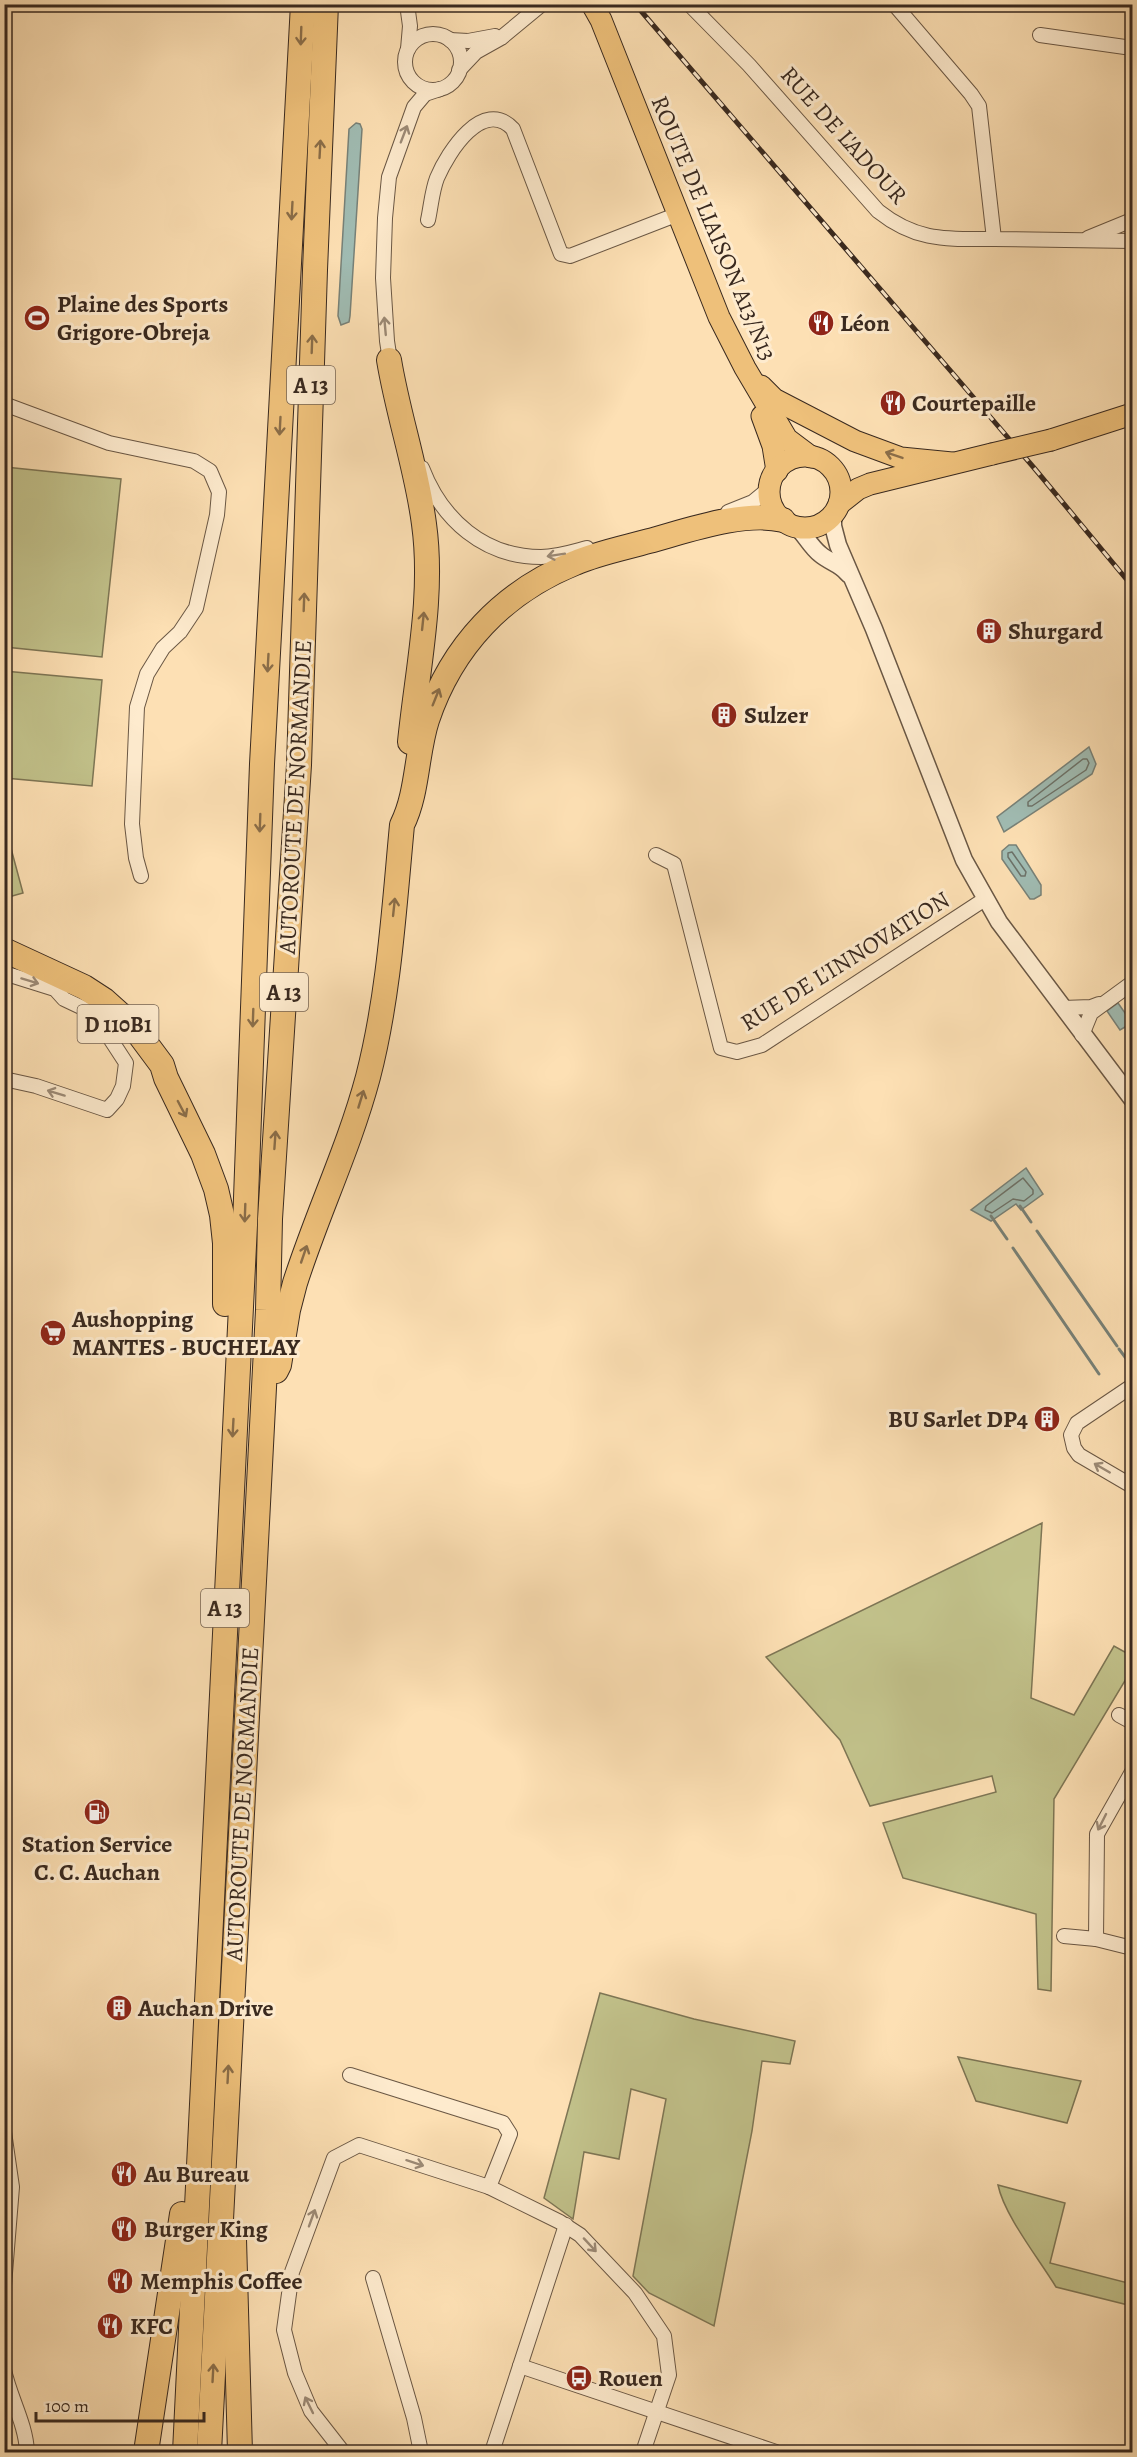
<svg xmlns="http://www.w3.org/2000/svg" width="1137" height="2457" font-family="Alegreya,serif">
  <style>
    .green { fill: #c2c28b; stroke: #7e7655; stroke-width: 1.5 }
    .water { fill: #a0bcb3; stroke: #778178; stroke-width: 1.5 }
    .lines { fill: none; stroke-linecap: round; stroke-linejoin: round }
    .shore { stroke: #6c7269; stroke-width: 1.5 }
    .stream { stroke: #778178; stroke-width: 3 }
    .minor-casing { stroke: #6a5744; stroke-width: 16 }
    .tertiary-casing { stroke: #6a5744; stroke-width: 19 }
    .primary-casing { stroke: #39291f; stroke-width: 23 }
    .motorway-casing { stroke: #39291f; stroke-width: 26 }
    .minor { stroke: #feebce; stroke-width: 14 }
    .tertiary { stroke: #feebce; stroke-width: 16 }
    .primary { stroke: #eec07a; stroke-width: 21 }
    .motorway { stroke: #eec07a; stroke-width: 24 }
    .rail-casing { stroke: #39291f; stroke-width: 5 }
    .rail { stroke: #feebce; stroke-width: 3; stroke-dasharray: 9; stroke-linecap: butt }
    .primary-bridge-casing { stroke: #39291f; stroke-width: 23; stroke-linecap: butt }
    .primary-bridge { stroke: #eec07a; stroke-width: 21 }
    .oneway { stroke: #8a6d48 }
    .oneway2 { stroke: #9c8a76 }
    .labels { text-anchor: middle; stroke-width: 6; stroke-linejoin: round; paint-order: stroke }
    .shield { fill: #feebce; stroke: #746354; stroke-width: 1.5 }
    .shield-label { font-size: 22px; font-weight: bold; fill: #39291f }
    .street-label { font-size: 24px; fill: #39291f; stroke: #feebce }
    .poi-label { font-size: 24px; font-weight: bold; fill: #39291f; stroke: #feebce; text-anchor: start }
  </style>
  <rect width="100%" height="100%" fill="#fde0b4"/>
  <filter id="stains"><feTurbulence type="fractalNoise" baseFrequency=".00333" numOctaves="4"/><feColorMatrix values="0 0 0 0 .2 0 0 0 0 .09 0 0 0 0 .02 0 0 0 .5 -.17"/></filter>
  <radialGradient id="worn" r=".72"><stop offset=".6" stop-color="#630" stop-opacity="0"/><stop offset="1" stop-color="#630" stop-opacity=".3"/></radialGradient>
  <g class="green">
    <path d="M5 467 121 479 102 657 5 647Z"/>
    <path d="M4 671 102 680 92 786 5 778Z"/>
    <path d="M5 826 23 893 5 898 4 827Z"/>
    <path d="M1042 1523 1031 1698 1074 1715 1114 1646 1132 1656V1669L1054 1799 1051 1991 1038 1989 1036 1914 903 1878 883 1823 996 1792 992 1776 870 1806 840 1740 766 1657Z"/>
    <path d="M600 1993 694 2019 795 2041 790 2064 762 2061 752 2131 714 2326 649 2293 633 2276 666 2099 631 2089 619 2159 584 2152 573 2219 544 2198Z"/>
    <path d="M958 2057 1081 2081 1067 2123 976 2101Z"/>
    <path d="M998 2185 1065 2203 1050 2263 1132 2284V2306L1056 2287C1039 2259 1004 2215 998 2185Z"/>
  </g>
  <g class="water">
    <path d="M356 123 360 124 362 129 350 316 349 322 341 325 338 316 349 129Z"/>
    <path d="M1089 747 1096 764 1092 774 1004 832 997 817Z"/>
    <path d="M1009 845H1016L1041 885V895L1034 899H1030L1002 859V851Z"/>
    <path d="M1118 1003 1132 1023 1120 1030 1107 1011Z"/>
    <path d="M1026 1168 1043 1194 1021 1210 1016 1204 991 1221 971 1210Z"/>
  </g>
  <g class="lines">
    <g class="shore">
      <path d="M1083 759H1087L1089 763 1086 770 1032 806H1028V802Z"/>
      <path d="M1012 852 1026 872 1025 876H1021L1008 857V853Z"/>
      <path d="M1023 1178 1033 1190V1194L1024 1201 1013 1199 992 1213 985 1210 986 1206Z"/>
    </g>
    <g class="stream">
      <path d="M1020 1206 1031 1222"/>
      <path d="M991 1216 1007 1239"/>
      <path d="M1037 1231 1117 1346"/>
      <path d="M1013 1248 1099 1374"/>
      <path d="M1119 1349 1128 1361"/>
    </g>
    <defs>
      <g id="minor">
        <path d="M407 4 410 26 408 49"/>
        <path d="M689 4 749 65 878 211C917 242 947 239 994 239"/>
        <path d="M894 4 971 94 979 106 994 239 1132 241"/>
        <circle cx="433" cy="62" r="28"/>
        <path d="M1040 35 1132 48"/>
        <path d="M450 40 468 41 495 36"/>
        <path d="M459 70 476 52 501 38 542 4"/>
        <path d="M428 220C431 206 432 191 437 178 448 152 483 97 513 129L561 254 570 256 668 218"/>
        <path d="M1088 238 1132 220"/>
        <path d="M391 367 387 341 383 278 385 218 389 177 414 107 425 94 440 89"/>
        <path d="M4 404 109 443 194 461 210 471 219 492 217 515 196 608 180 632 163 648 147 674 137 707 132 824 136 858 141 876"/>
        <path d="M422 468C442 520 484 557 541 557 557 557 572 552 587 548"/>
        <path d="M728 512 753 502 770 488"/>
        <path d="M656 855 674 864 721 1048 737 1052 762 1045 985 899"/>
        <path d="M4 973 55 989 64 999 83 1008 98 1020 126 1063 123 1086 117 1099 107 1110 36 1086 4 1079"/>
        <path d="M1063 1008 1091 1007 1099 1004"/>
        <path d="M1082 1035 1091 1013 1132 983"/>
        <path d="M1132 1386 1077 1423 1071 1435 1074 1448 1079 1455 1132 1486"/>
        <path d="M1119 1715 1132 1722"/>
        <path d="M1064 1936 1096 1939 1132 1948"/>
        <path d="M1096 1939 1097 1834 1132 1772"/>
        <path d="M350 2075 503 2123 510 2134 489 2187"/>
        <path d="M4 2132 12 2187 4 2285"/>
        <path d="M373 2278 414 2418 421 2452"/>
        <path d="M520 2366 776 2452"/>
        <path d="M4 2370C10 2398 26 2424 27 2452"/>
        <path d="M343 2452 311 2411 295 2373 284 2330 292 2272 334 2158 359 2145 489 2187 560 2222 580 2235 635 2293 664 2336 669 2375 643 2452"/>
        <path d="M492 2452 566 2225"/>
        <path d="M1131 2452 1132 2449"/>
      </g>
      <g id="tertiary">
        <path d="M833 514V526L838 545 874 629 964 860 999 922 1132 1099"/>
        <path d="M797 527C805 535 811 547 820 554 829 562 841 564 848 574"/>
      </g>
      <g id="primary">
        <path d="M592 4 601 20 719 317 745 368 787 439 811 457"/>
        <path d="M761 386 774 399 855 441 901 458 952 463"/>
        <path d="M762 416 773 446 777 471"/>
        <path d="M1051 440 1132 414"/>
        <circle cx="805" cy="492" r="36"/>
        <path d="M839 504 858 489 870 484 992 454"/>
      </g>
      <g id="motorway">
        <path d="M389 360C398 415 417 469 424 524 434 596 417 671 410 742"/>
        <path d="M4 950 84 987 104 1000 133 1026 162 1065 166 1078 203 1154 216 1189 222 1215 225 1243V1304"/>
        <path d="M276 1371 279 1365 288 1310 295 1283C317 1214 349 1148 368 1077 389 996 394 909 402 825 418 793 416 754 427 720 452 646 503 592 575 563 598 553 624 548 649 541 686 531 745 510 783 520"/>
        <path d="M234 2239 240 2452"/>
        <path d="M146 2452 182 2214"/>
        <path d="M185 2452 245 1225 262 764 303 4"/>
        <path d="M209 2452 268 1310 270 1219 299 765 315 270 326 4"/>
      </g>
    </defs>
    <use href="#minor" class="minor-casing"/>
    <use href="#tertiary" class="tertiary-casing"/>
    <use href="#primary" class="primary-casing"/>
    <use href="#motorway" class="motorway-casing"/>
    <use href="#minor" class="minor"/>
    <use href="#tertiary" class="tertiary"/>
    <use href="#primary" class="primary"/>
    <use href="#motorway" class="motorway"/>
    <defs>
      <path id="rail" d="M635 4 1035 469 1132 586"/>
    </defs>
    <use href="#rail" class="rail-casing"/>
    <use href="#rail" class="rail"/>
    <defs>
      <path id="primary-bridge" d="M992 454 1051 440"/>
    </defs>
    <use href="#primary-bridge" class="primary-bridge-casing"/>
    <use href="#primary-bridge" class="primary-bridge"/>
  </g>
  <defs><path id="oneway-shaft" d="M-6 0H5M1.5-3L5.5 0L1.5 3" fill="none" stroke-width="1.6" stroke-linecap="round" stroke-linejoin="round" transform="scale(1.5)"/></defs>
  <g class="oneway">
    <use href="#oneway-shaft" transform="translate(301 36) rotate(92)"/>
    <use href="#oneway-shaft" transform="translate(320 149) rotate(-87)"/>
    <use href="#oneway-shaft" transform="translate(292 211) rotate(93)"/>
    <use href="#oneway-shaft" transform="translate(312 344) rotate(-88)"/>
    <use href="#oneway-shaft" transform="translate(280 426) rotate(93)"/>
    <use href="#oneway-shaft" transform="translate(894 455) rotate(-161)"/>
    <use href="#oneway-shaft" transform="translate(304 602) rotate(-88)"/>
    <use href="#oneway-shaft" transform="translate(423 621) rotate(-84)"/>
    <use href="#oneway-shaft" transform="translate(268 663) rotate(93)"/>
    <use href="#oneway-shaft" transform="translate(436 697) rotate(-68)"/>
    <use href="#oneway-shaft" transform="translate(260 823) rotate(92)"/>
    <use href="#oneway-shaft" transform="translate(394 907) rotate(-84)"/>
    <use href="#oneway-shaft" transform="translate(253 1018) rotate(92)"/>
    <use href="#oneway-shaft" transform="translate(361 1099) rotate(-73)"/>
    <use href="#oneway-shaft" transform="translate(182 1109) rotate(62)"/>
    <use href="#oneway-shaft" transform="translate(275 1140) rotate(-86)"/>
    <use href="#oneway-shaft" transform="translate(245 1213) rotate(92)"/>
    <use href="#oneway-shaft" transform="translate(304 1254) rotate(-71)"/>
    <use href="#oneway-shaft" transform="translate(233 1428) rotate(93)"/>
    <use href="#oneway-shaft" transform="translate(228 2074) rotate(-87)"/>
    <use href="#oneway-shaft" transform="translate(213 2373) rotate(-87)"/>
  </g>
  <g class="oneway2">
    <use href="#oneway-shaft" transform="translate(404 134) rotate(-69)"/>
    <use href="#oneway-shaft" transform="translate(385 326) rotate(-95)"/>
    <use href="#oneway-shaft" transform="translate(556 555) rotate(171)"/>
    <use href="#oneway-shaft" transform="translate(30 981) rotate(17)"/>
    <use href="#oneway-shaft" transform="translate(56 1093) rotate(-163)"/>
    <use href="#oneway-shaft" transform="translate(1102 1468) rotate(-150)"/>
    <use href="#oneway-shaft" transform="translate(1102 1822) rotate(117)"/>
    <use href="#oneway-shaft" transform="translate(415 2163) rotate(18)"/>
    <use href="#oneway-shaft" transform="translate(312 2218) rotate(-70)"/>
    <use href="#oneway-shaft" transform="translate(590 2245) rotate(47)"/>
    <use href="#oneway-shaft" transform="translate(309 2405) rotate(-116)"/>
  </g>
  <defs>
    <symbol id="stadium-disc" viewBox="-11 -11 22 22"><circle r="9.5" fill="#8f2418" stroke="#feebce"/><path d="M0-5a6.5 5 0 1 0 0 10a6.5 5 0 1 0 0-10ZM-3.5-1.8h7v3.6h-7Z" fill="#fff"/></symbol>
    <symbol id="restaurant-disc" viewBox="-11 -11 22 22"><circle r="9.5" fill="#8f2418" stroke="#feebce"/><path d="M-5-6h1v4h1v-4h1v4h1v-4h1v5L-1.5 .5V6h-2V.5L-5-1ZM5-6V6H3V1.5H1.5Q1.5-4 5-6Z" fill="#fff"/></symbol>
    <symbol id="building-disc" viewBox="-11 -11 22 22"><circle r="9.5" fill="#8f2418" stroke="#feebce"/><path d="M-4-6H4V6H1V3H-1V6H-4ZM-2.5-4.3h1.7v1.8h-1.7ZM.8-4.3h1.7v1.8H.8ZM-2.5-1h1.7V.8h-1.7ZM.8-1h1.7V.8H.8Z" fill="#fff"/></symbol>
    <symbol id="supermarket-disc" viewBox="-11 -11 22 22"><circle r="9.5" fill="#8f2418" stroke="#feebce"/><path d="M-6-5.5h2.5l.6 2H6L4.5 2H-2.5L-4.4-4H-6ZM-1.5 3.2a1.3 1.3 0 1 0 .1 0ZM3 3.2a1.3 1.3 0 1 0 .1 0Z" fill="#fff"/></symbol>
    <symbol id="fuel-disc" viewBox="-11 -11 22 22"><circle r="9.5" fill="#8f2418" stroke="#feebce"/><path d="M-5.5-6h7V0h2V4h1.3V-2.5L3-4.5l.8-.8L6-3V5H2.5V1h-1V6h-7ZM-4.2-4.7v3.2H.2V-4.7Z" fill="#fff"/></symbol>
    <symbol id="bus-disc" viewBox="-11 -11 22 22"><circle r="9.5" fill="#8f2418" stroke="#feebce"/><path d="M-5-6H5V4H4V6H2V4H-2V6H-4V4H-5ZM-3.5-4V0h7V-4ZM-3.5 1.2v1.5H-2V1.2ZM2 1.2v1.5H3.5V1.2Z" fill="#fff"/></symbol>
  </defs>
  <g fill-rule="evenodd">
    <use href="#stadium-disc" x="22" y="303" width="30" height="30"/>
    <use href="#restaurant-disc" x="806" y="308" width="30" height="30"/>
    <use href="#restaurant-disc" x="878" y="388" width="30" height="30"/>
    <use href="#building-disc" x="974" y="616" width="30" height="30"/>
    <use href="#building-disc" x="709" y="700" width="30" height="30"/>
    <use href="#supermarket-disc" x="38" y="1318" width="30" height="30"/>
    <use href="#building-disc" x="1032" y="1404" width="30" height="30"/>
    <use href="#fuel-disc" x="82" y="1797" width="30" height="30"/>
    <use href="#building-disc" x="104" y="1993" width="30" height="30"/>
    <use href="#restaurant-disc" x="109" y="2159" width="30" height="30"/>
    <use href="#restaurant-disc" x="109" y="2214" width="30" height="30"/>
    <use href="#restaurant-disc" x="105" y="2266" width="30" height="30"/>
    <use href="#restaurant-disc" x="95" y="2311" width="30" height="30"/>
    <use href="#bus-disc" x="564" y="2363" width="30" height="30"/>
  </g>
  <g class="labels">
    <g class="shield">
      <rect x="287" y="366" width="48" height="38" rx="4.5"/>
      <rect x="260" y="973" width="48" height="38" rx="4.5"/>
      <rect x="77.5" y="1005" width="81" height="38" rx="4.5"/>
      <rect x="201" y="1589" width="48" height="38" rx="4.5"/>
    </g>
    <g class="shield-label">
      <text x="311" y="393">A 13</text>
      <text x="284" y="1000">A 13</text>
      <text x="118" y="1032">D 110B1</text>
      <text x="225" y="1616">A 13</text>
    </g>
    <g class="street-label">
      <text transform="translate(844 135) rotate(48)" y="8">RUE DE L'ADOUR</text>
      <text transform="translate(714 228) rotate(67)" y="8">ROUTE DE LIAISON A13/N13</text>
      <text transform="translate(295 797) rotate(-87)" y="8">AUTOROUTE DE NORMANDIE</text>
      <text transform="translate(845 961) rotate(-32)" y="8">RUE DE L'INNOVATION</text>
      <text transform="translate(242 1804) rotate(-87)" y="8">AUTOROUTE DE NORMANDIE</text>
    </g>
    <g class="poi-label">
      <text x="57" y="312">Plaine des Sports<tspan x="57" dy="28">Grigore-Obreja</tspan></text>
      <text x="840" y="331">Léon</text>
      <text x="912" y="411">Courtepaille</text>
      <text x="1008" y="639">Shurgard</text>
      <text x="744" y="723">Sulzer</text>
      <text x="72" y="1327">Aushopping<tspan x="72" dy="28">MANTES - BUCHELAY</tspan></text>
      <text x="1028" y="1427" text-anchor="end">BU Sarlet DP4</text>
      <text x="97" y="1852" text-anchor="middle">Station Service<tspan x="97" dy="28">C. C. Auchan</tspan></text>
      <text x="138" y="2016">Auchan Drive</text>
      <text x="144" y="2182">Au Bureau</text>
      <text x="144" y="2237">Burger King</text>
      <text x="140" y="2289">Memphis Coffee</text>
      <text x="130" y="2334">KFC</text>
      <text x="598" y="2386">Rouen</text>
    </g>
  </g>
  <rect width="1137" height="2457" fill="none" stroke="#fde0b4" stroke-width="24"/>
  <rect x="6" y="6" width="1125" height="2445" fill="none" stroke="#39291f" stroke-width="3"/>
  <rect x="12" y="12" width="1113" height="2433" fill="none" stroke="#39291f" stroke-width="1.5"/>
  <path d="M36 2412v9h168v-9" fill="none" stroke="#39291f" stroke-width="3"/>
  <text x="45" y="2412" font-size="18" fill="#39291f" stroke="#feebce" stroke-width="4.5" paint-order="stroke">100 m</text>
  <rect width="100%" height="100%" filter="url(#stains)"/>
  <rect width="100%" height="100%" fill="url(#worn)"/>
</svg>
